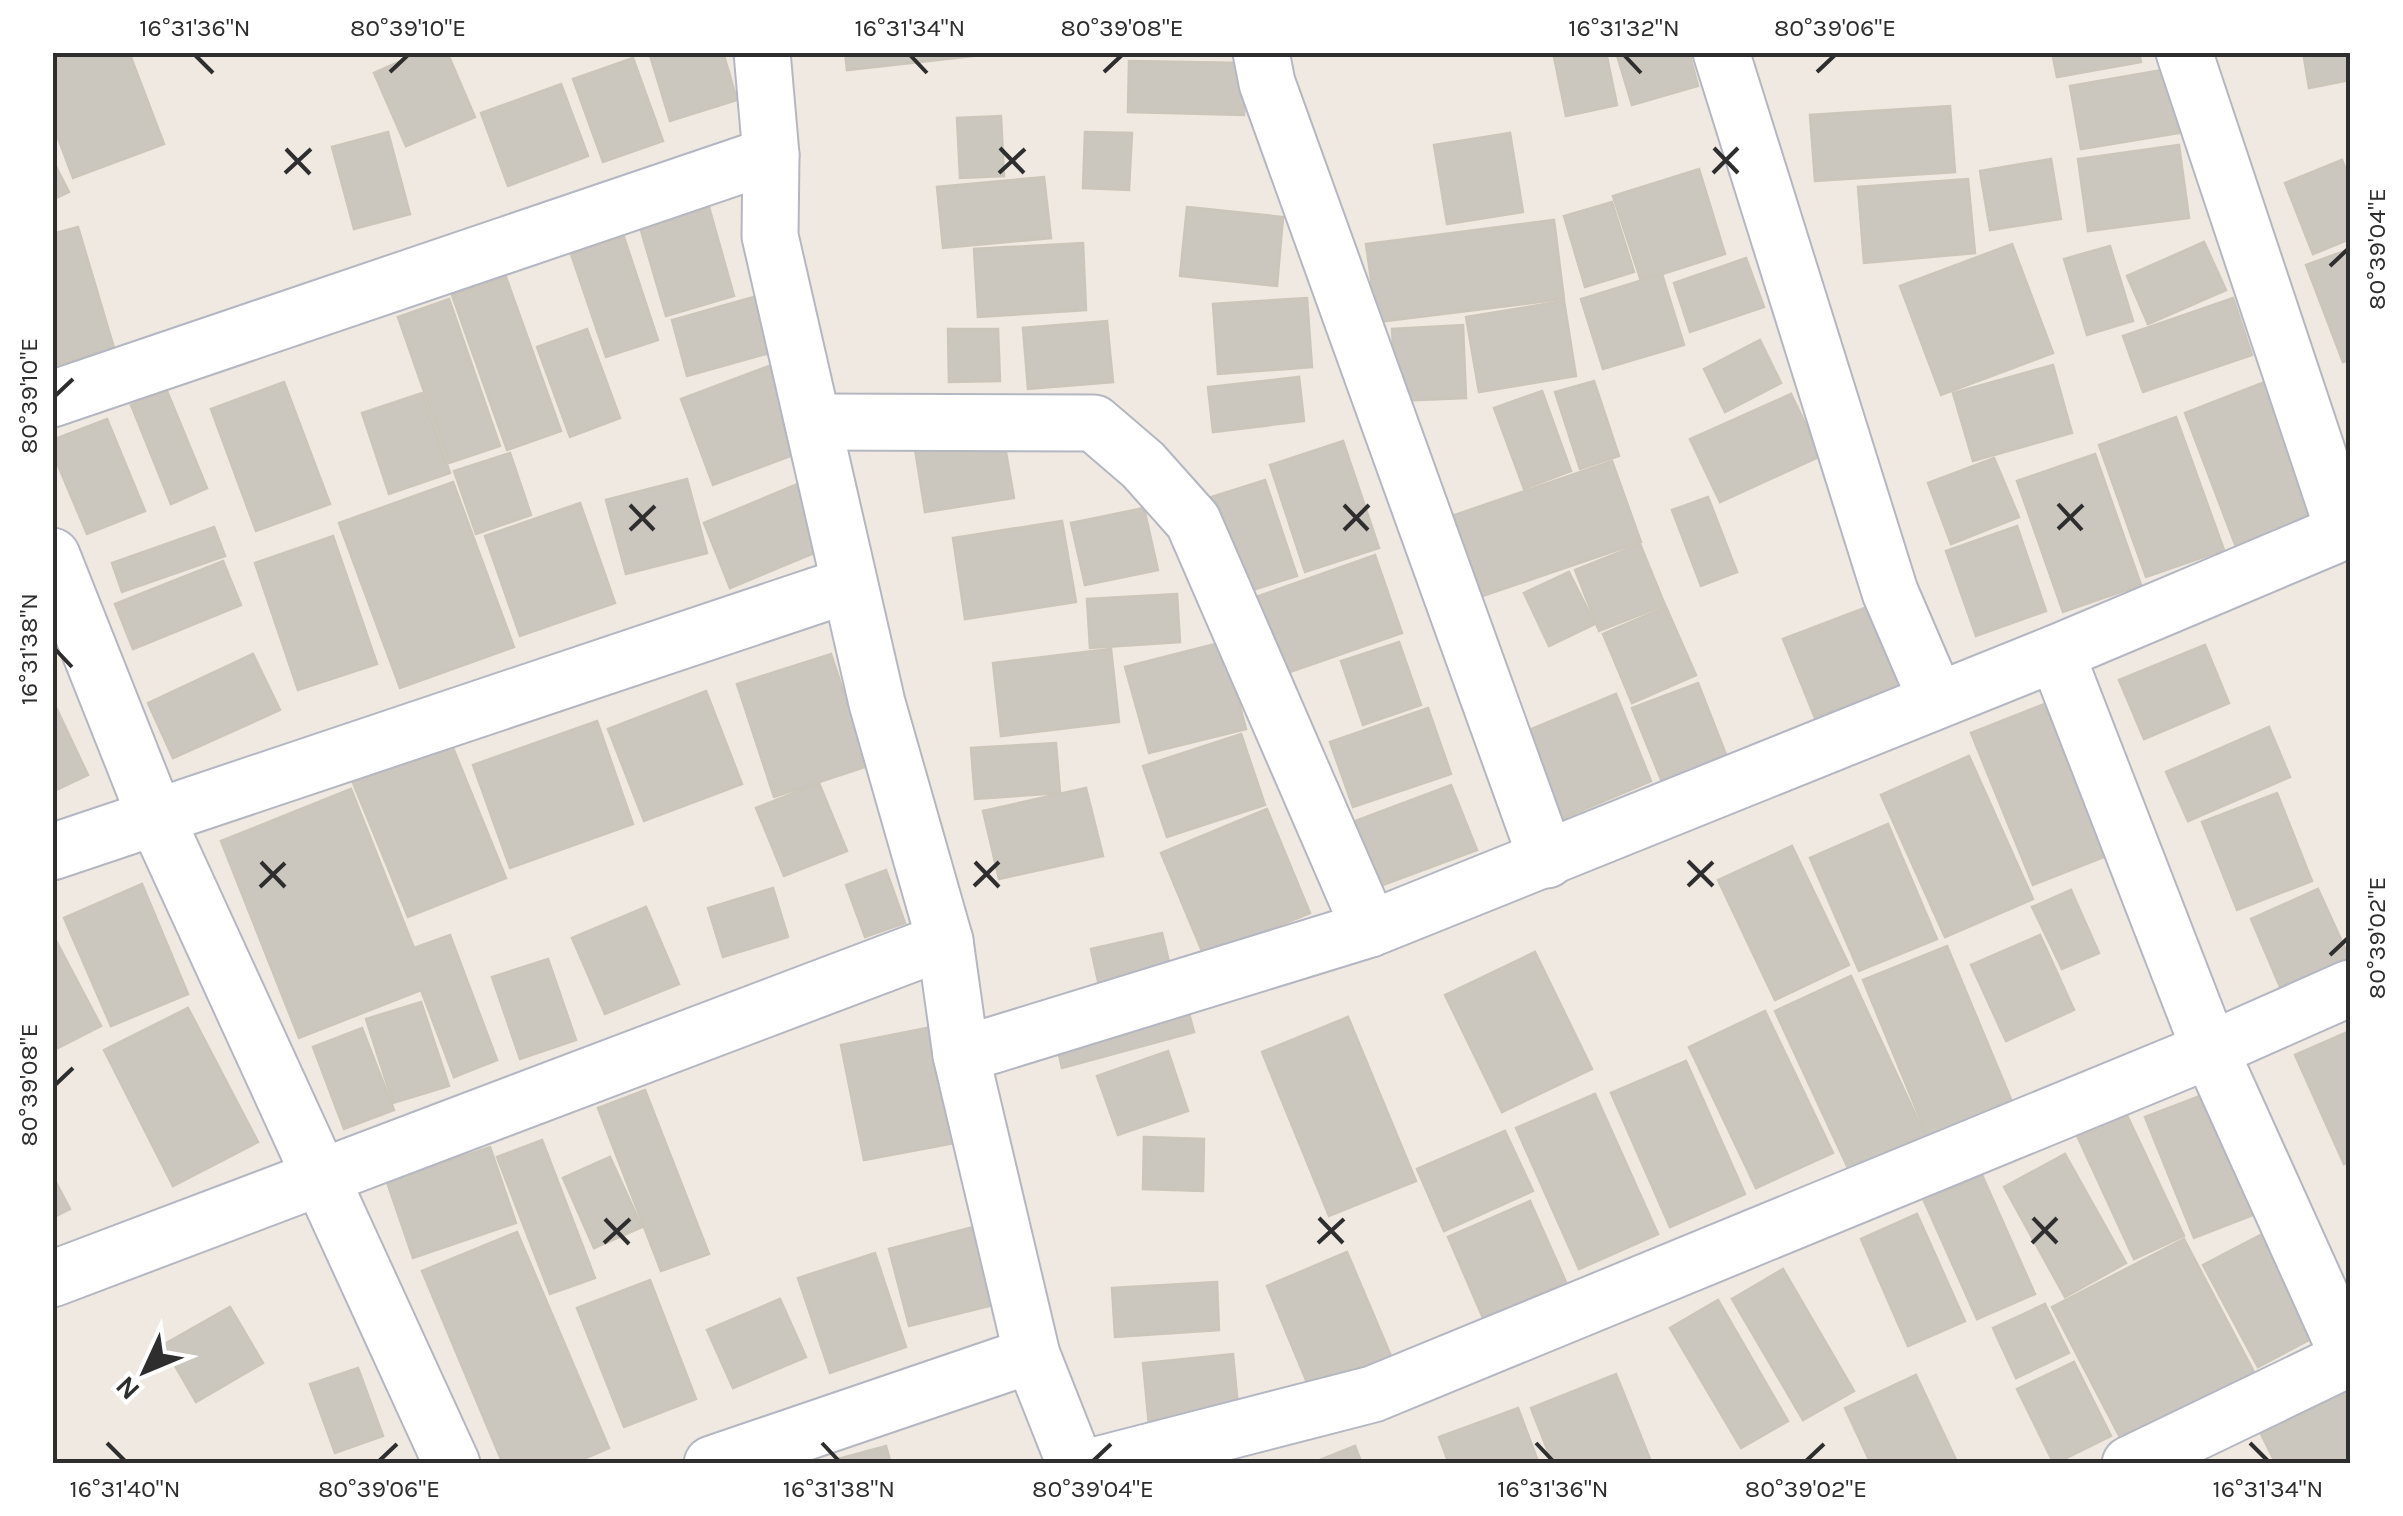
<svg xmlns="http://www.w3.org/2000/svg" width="2403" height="1516" font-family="Karla,sans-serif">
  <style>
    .building { fill: #cbc7bf; stroke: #cbc5ba; stroke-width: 2.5 }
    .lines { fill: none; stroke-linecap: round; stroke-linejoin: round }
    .minor-casing { stroke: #b4b7c1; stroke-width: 59 }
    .minor { stroke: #fff; stroke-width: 55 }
    .ticks { fill: none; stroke: #2e2e2e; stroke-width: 4 }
    .neatline { fill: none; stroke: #2e2e2e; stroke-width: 4 }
    .ticks-label { font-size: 25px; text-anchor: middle; fill: #2e2e2e }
  </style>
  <rect width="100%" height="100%" fill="#efe9e1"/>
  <g class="building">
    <path d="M52 52H129L164 144 73 178 52 122Z"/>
    <path d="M421 52H447L475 117 406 146 374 73Z"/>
    <path d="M649 52H723L737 100 670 121Z"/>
    <path d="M845 52H1009L847 70Z"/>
    <path d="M1553 52H1606L1617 105 1566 116Z"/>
    <path d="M1616 52H1689L1698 86 1632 105Z"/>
    <path d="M2052 52H2139L2141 62 2057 77Z"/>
    <path d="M2303 52H2350V80L2309 88Z"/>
    <path d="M633 58 663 141 603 162 573 79Z"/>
    <path d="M1129 61 1246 63 1244 115 1128 112Z"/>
    <path d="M2168 69 2179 133 2081 149 2070 86Z"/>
    <path d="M561 84 588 156 508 186 481 113Z"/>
    <path d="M1950 106 1955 172 1815 181 1810 115Z"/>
    <path d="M1001 116 1004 176 960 178 957 118Z"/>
    <path d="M388 132 410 214 354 229 332 147Z"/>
    <path d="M1085 132 1132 133 1129 190 1083 188Z"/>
    <path d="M1510 133 1523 212 1447 224 1434 145Z"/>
    <path d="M2179 145 2189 218 2088 231 2078 159Z"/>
    <path d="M52 159 69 192 52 200Z"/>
    <path d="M2051 159 2061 219 1990 230 1980 171Z"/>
    <path d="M2342 160 2350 181V239L2313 254 2285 183Z"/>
    <path d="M1699 169 1725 254 1641 281 1613 196Z"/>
    <path d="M1044 177 1051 238 943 248 937 187Z"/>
    <path d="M1968 179 1975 253 1864 263 1858 187Z"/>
    <path d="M1612 202 1634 272 1585 287 1564 216Z"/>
    <path d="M709 207 734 296 666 316 640 227Z"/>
    <path d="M1187 207 1283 217 1277 286 1180 276Z"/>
    <path d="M1554 220 1564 299 1377 322 1366 244Z"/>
    <path d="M78 227 114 348 52 366V234Z"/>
    <path d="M624 237 658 340 606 357 571 254Z"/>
    <path d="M2204 242 2226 290 2148 324 2127 276Z"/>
    <path d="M1083 243 1086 310 978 317 974 249Z"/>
    <path d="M2012 244 2053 353 1941 395 1900 286Z"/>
    <path d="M2110 246 2133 321 2087 335 2064 259Z"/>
    <path d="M2350 249V359L2343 362 2306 265Z"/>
    <path d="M1746 258 1764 307 1690 332 1674 283Z"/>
    <path d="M1662 274 1684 345 1603 369 1581 299Z"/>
    <path d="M506 277 561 431 507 450 452 295Z"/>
    <path d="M768 293 784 349 687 376 672 320Z"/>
    <path d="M1307 298 1312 367 1218 374 1213 304Z"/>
    <path d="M2233 298 2252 355 2143 392 2123 336Z"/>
    <path d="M449 299 500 446 449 463 398 317Z"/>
    <path d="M1564 301 1576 376 1479 392 1466 317Z"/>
    <path d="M1107 321 1113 382 1028 389 1023 328Z"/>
    <path d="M1463 325 1466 398 1396 401 1392 329Z"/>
    <path d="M587 329 620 418 570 437 537 347Z"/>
    <path d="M948 329H998L1000 381 949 382Z"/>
    <path d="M1760 340 1781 383 1725 412 1704 369Z"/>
    <path d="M785 360 804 451 713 485 681 399Z"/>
    <path d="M2053 365 2072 433 1973 461 1953 393Z"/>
    <path d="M1299 377 1304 421 1213 432 1208 387Z"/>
    <path d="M2272 379 2323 513 2236 547 2185 413Z"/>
    <path d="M1594 381 1619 456 1580 469 1555 392Z"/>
    <path d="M284 382 330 504 256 531 211 409Z"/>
    <path d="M167 391 207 488 171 504 131 405Z"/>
    <path d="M1542 391 1571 471 1524 489 1494 408Z"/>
    <path d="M422 393 450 473 389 494 362 413Z"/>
    <path d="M1791 394 1821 456 1720 502 1690 439Z"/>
    <path d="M2176 417 2224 550 2146 577 2099 445Z"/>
    <path d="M107 419 145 511 87 534 52 451V440Z"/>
    <path d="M1003 435 1014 498 925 512 915 449Z"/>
    <path d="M1343 441 1379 548 1305 572 1270 465Z"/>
    <path d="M510 453 531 515 476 534 454 471Z"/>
    <path d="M2095 454 2141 585 2063 612 2017 481Z"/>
    <path d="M1994 458 2019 517 1951 544 1928 483Z"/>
    <path d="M1612 461 1641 542 1471 600 1443 519Z"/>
    <path d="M687 479 707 553 626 574 606 500Z"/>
    <path d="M1265 480 1297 576 1237 595 1205 499Z"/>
    <path d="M805 481 831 546 730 588 704 523Z"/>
    <path d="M453 482 514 647 400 688 339 523Z"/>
    <path d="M1708 497 1737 572 1701 586 1672 510Z"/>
    <path d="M580 503 615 603 520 636 485 536Z"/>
    <path d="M1144 508 1158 570 1085 585 1071 523Z"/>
    <path d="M1062 521 1076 602 965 619 953 538Z"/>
    <path d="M2017 526 2046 611 1976 636 1946 551Z"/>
    <path d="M214 527 225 556 122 592 112 563Z"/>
    <path d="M333 536 377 664 298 690 255 563Z"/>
    <path d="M1640 544 1665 605 1599 631 1575 570Z"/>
    <path d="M1375 555 1402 633 1273 678 1245 601Z"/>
    <path d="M223 561 241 605 133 649 115 604Z"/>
    <path d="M1569 572 1595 624 1549 646 1524 593Z"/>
    <path d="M1177 594 1180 642 1090 648 1087 599Z"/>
    <path d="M1872 605 1904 684 1815 718 1783 639Z"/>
    <path d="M1666 607 1696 675 1632 703 1603 634Z"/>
    <path d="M1223 642 1246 729 1149 753 1125 667Z"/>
    <path d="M1399 642 1421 705 1363 725 1341 661Z"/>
    <path d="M2205 645 2229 703 2144 739 2119 680Z"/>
    <path d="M1111 649 1119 722 1001 736 993 663Z"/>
    <path d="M253 654 280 710 173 758 148 703Z"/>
    <path d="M831 654 868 766 774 797 737 684Z"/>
    <path d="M1698 683 1727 757 1662 782 1632 708Z"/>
    <path d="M706 691 742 784 644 821 608 729Z"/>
    <path d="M1616 694 1651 781 1559 820 1522 733Z"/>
    <path d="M53 701 88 775 52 792V702Z"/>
    <path d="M2047 703 2109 855 2033 885 1971 733Z"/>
    <path d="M1428 708 1451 774 1353 807 1330 742Z"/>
    <path d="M597 721 633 824 510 868 473 765Z"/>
    <path d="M2269 727 2290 777 2188 821 2166 772Z"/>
    <path d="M1241 734 1265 805 1167 837 1143 766Z"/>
    <path d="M449 738 506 878 408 917 351 778Z"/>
    <path d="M1056 743 1060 793 975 799 971 748Z"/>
    <path d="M1969 756 2033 899 1945 937 1881 795Z"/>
    <path d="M819 783 847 851 784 876 756 808Z"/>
    <path d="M1451 785 1477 850 1367 891 1342 826Z"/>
    <path d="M1086 788 1103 856 999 879 983 811Z"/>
    <path d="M351 789 414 948 450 935 497 1060 454 1077 421 990 299 1038 221 841Z"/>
    <path d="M2277 793 2312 881 2237 910 2202 822Z"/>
    <path d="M1267 809 1310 913 1204 956 1161 853Z"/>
    <path d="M1888 824 1937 939 1859 971 1810 858Z"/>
    <path d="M1792 846 1849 965 1775 1000 1718 880Z"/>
    <path d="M886 870 905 923 865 937 846 885Z"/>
    <path d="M142 884 188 994 111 1026 64 918Z"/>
    <path d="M773 888 788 937 723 957 708 908Z"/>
    <path d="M2318 889 2350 959 2281 989 2251 919Z"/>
    <path d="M2071 890 2099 953 2062 969 2032 907Z"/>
    <path d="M646 907 679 984 605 1014 572 938Z"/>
    <path d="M52 933 101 1026 52 1051Z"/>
    <path d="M1162 933 1173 978 1101 995 1091 949Z"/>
    <path d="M2040 935 2074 1010 2006 1041 1971 965Z"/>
    <path d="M1947 946 2013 1104 1928 1138 1863 980Z"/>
    <path d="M1535 952 1592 1069 1502 1112 1445 995Z"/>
    <path d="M548 959 576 1040 520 1059 492 977Z"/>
    <path d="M1851 976 1931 1148 1855 1183 1775 1011Z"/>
    <path d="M1184 995 1194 1032 1062 1068 1053 1030Z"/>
    <path d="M421 1002 449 1086 393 1103 366 1019Z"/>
    <path d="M188 1008 258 1142 173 1186 104 1050Z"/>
    <path d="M1765 1011 1833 1153 1756 1188 1689 1047Z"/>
    <path d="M1348 1017 1416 1181 1329 1216 1262 1052Z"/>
    <path d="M952 1023 976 1139 864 1160 841 1045Z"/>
    <path d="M362 1028 394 1110 344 1129 313 1047Z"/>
    <path d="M2350 1031V1161L2344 1164 2295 1055Z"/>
    <path d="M1168 1051 1188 1111 1118 1135 1097 1076Z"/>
    <path d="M1686 1061 1745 1194 1670 1227 1611 1093Z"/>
    <path d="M645 1090 709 1254 661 1271 598 1108Z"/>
    <path d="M2210 1092 2258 1213 2194 1238 2145 1117Z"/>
    <path d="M1595 1094 1658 1234 1579 1269 1516 1128Z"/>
    <path d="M2124 1109 2184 1236 2134 1259 2075 1131Z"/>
    <path d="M1505 1131 1533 1191 1444 1231 1417 1169Z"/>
    <path d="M1144 1137 1204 1139 1203 1191 1143 1189Z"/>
    <path d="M542 1140 595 1278 550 1294 497 1157Z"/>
    <path d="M490 1147 516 1223 413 1258 387 1182Z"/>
    <path d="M2065 1154 2126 1263 2065 1297 2004 1187Z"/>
    <path d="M610 1157 642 1227 594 1248 563 1178Z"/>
    <path d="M52 1175 70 1209 52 1218Z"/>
    <path d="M1982 1175 2035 1294 1977 1319 1924 1201Z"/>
    <path d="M1530 1201 1566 1282 1483 1318 1448 1237Z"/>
    <path d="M1917 1214 1965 1321 1908 1346 1861 1239Z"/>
    <path d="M977 1226 997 1304 909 1326 889 1249Z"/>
    <path d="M2272 1229 2326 1331 2258 1367 2203 1265Z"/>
    <path d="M517 1232 609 1448 572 1464H503L422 1271Z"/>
    <path d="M2184 1239 2255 1374 2123 1443 2052 1307Z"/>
    <path d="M1347 1252 1397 1370 1316 1404 1267 1286Z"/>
    <path d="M875 1253 906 1347 830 1373 798 1278Z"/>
    <path d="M1783 1269 1854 1391 1803 1420 1732 1299Z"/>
    <path d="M650 1280 696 1399 624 1427 577 1308Z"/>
    <path d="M1217 1282 1219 1330 1115 1337 1112 1288Z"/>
    <path d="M780 1299 806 1357 733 1388 707 1330Z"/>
    <path d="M1718 1300 1788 1421 1741 1448 1670 1328Z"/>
    <path d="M2045 1304 2069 1353 2016 1378 1993 1328Z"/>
    <path d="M230 1307 263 1363 196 1402 163 1345Z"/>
    <path d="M1233 1354 1239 1417 1149 1426 1143 1363Z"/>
    <path d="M2074 1362 2111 1436 2054 1464 2017 1389Z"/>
    <path d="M358 1368 383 1436 335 1453 310 1384Z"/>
    <path d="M1616 1374 1652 1464H1553L1531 1408Z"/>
    <path d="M1916 1375 1958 1464H1871L1845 1408Z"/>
    <path d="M2350 1388V1464H2276L2260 1432Z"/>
    <path d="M1518 1408 1539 1464H1449L1439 1437Z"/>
    <path d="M886 1446 891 1464H831L830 1461Z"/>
    <path d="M1355 1446 1362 1464H1310Z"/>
  </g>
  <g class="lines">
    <defs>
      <g id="minor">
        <path d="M762 52 771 155 770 236 877 703 945 941 961 1055 1032 1355 1075 1464"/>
        <path d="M1261 52 1267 83 1547 860"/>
        <path d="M1721 52 1890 592 1936 699"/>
        <path d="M2184 52 2344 532"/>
        <path d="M52 399 771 155"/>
        <path d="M813 422 1094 423 1143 465 1193 521 1370 929"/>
        <path d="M52 556 156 818 452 1464"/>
        <path d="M2056 653 2350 529"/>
        <path d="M52 852 848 585"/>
        <path d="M961 1055 1370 929 2056 653 2210 1050 2350 1360"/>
        <path d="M52 1279 945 941"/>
        <path d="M712 1464 1032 1355"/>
        <path d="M1101 1464 1373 1394 2210 1050 2350 988"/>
        <path d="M2130 1464 2350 1358"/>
      </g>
    </defs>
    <use href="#minor" class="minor-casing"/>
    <use href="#minor" class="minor"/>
  </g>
  <path class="ticks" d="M195 55 213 73M910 55 927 73M1624 55 1641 73M390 72 408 55M1104 72 1122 55M1817 72 1835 55M1000 148 1024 173M1714 148 1738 173M286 149 310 174M285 173 311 149M999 173 1025 149M1713 173 1738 148M2330 266 2348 249M55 396 73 379M2058 504 2082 530M630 505 654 530M1344 505 1368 530M2058 529 2083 505M630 530 655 506M1344 530 1369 505M55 649 72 667M1688 861 1713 886M261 862 285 887M975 862 999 887M974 886 999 862M1688 886 1713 862M260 887 285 863M2330 955 2348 938M55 1085 73 1068M1319 1218 1343 1243M2033 1218 2057 1243M605 1219 629 1244M604 1243 630 1219M1318 1243 1344 1219M2032 1243 2057 1218M107 1443 125 1461M822 1443 839 1461M1536 1443 1553 1461M2250 1443 2268 1461M379 1461 397 1444M1093 1461 1111 1444M1806 1461 1824 1444"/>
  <rect width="2403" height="1516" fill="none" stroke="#ffffff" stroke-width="110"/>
  <g transform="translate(145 1371) rotate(226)" stroke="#ffffff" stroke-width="8" paint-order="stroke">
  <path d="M0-8L18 38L0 25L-18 38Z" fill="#2e2e2e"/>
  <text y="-15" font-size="28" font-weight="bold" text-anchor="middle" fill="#2e2e2e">N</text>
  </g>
  <rect x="55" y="55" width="2293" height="1406" class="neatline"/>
  <g class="ticks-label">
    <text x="195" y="36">16°31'36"N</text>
    <text x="408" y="36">80°39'10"E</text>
    <text x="910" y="36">16°31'34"N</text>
    <text x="1122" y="36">80°39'08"E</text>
    <text x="1624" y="36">16°31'32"N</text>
    <text x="1835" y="36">80°39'06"E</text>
    <text transform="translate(2376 249) rotate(-90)" y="9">80°39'04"E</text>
    <text transform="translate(28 396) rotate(-90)" y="9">80°39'10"E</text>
    <text transform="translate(28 649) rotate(-90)" y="9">16°31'38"N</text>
    <text transform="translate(2376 938) rotate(-90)" y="9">80°39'02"E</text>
    <text transform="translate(28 1085) rotate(-90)" y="9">80°39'08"E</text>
    <text x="125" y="1497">16°31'40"N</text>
    <text x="379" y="1497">80°39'06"E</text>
    <text x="839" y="1497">16°31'38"N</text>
    <text x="1093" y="1497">80°39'04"E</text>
    <text x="1553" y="1497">16°31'36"N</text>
    <text x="1806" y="1497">80°39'02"E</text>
    <text x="2268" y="1497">16°31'34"N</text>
  </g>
</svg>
